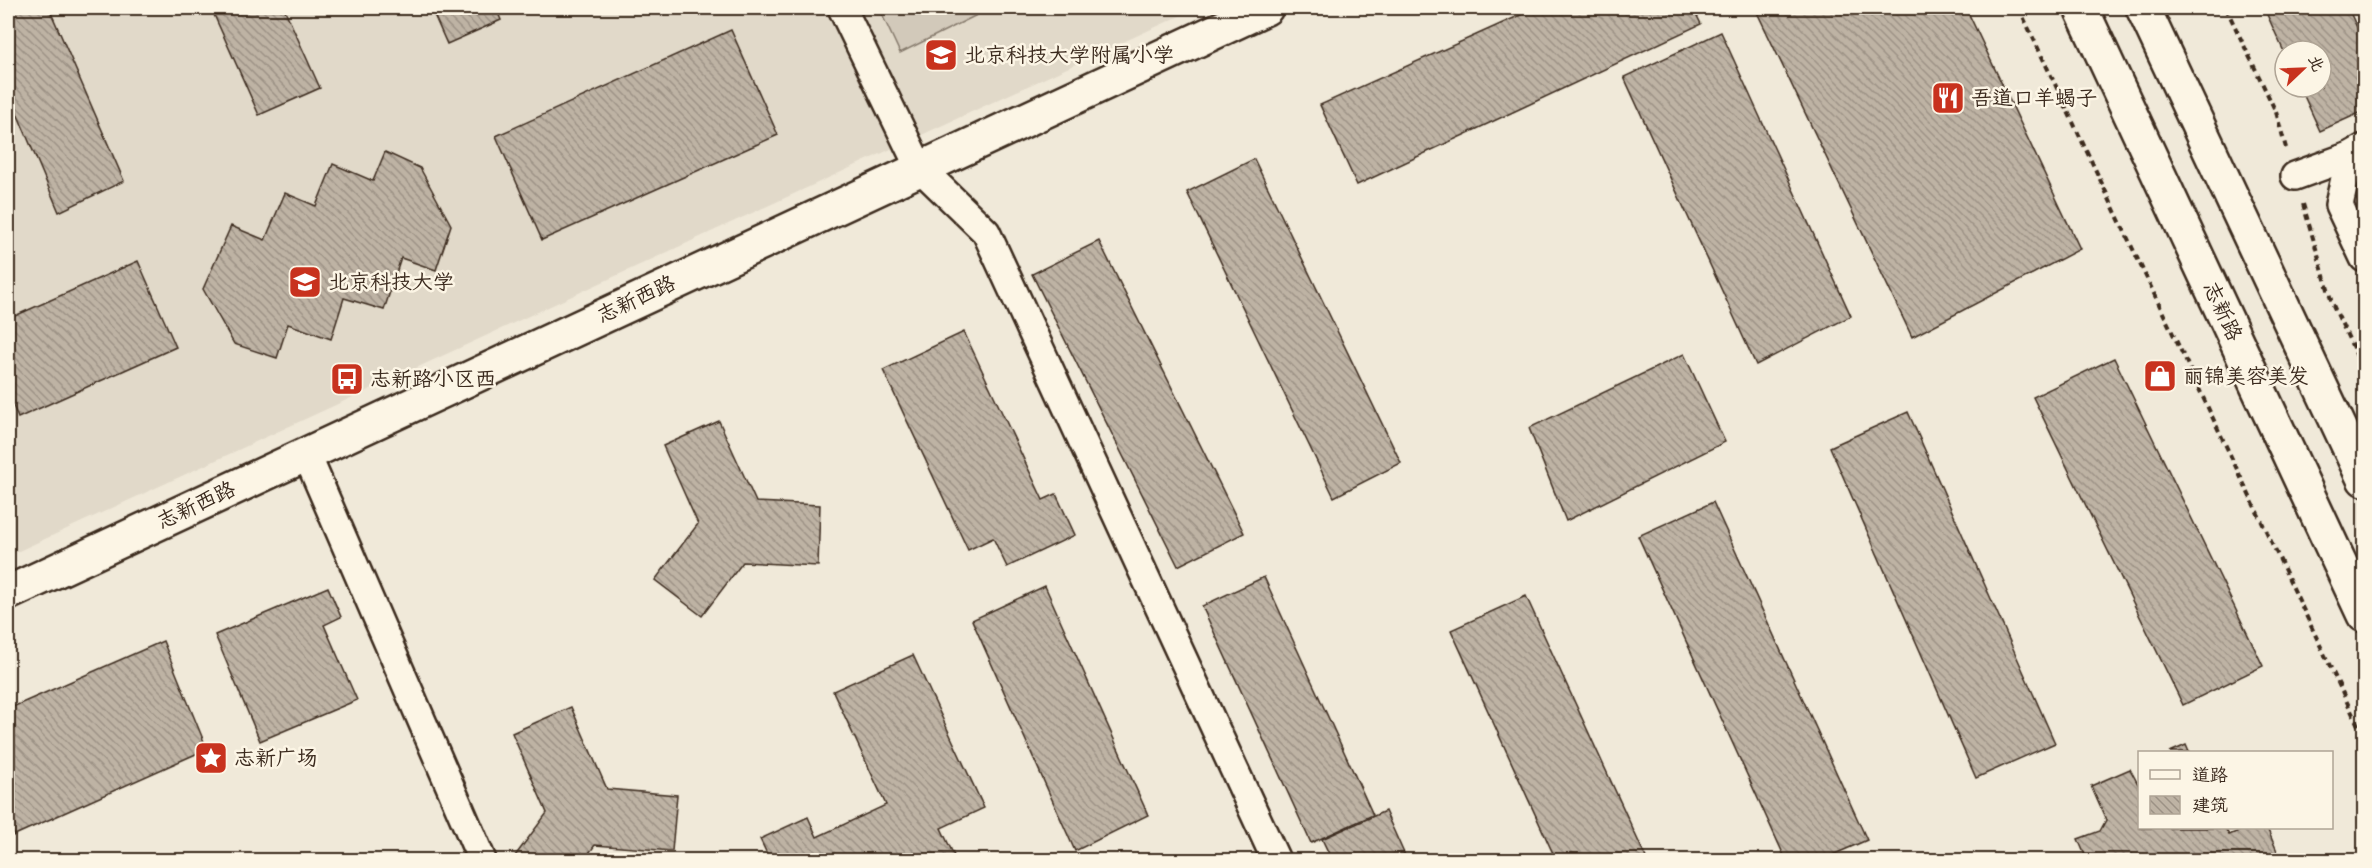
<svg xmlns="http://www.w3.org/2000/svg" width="2372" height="868" font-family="Dekko,'LXGW WenKai TC',sans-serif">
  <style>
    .built { fill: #e1d9c9 }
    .green { fill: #d2c9ba; stroke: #867a6c; stroke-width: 1.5 }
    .building { fill: url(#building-back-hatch); stroke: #3b2a1e; stroke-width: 1.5 }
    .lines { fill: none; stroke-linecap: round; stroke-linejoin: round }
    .minor-casing { stroke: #3b2a1e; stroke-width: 32 }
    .tertiary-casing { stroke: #3b2a1e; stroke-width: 38 }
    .secondary-casing { stroke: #3b2a1e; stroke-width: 38 }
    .path { stroke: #3b2a1e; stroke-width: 4; stroke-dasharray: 6 4.5; stroke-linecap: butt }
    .minor { stroke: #fcf5e5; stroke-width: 27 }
    .tertiary { stroke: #fcf5e5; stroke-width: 33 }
    .secondary { stroke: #fcf5e5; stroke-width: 33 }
    .labels { text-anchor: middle; stroke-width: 5; stroke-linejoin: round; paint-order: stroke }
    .poi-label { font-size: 21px; fill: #3b2a1e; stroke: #fcf5e5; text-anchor: start }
    .street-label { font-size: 21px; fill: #3b2a1e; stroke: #fcf5e5 }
  </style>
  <defs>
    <pattern id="building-back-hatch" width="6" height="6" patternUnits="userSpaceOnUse" patternTransform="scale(1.5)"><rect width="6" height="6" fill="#beb3a4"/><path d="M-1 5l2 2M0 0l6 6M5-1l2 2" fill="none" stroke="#9c9285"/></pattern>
  </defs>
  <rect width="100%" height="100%" fill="#f0e9d9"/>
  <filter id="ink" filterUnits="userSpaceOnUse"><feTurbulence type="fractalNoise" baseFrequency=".0167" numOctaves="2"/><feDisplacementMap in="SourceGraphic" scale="12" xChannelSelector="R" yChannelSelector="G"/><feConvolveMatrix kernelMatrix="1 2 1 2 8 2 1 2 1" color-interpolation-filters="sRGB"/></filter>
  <g filter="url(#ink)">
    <path class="built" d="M8 8H1197L8 556Z"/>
    <path class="green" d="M879 8H991L900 53Z"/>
    <g class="building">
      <path d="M8 8H49L124 181 59 212 8 92Z"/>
      <path d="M211 8H284L320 88 259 115Z"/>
      <path d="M431 8H496L501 20 447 44Z"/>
      <path d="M1536 8H1693L1701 24 1357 185 1320 105Z"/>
      <path d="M1755 8H1966L2080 249 1912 337Z"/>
      <path d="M2264 8H2348L2361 36 2364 34V111L2320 131 2300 87H2321V51H2285V54Z"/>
      <path d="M731 30 778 135 542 240 496 136Z"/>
      <path d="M1721 32 1851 316 1756 365 1624 77Z"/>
      <path d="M385 152 420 168 451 225 436 270 401 258 384 310 344 298 331 339 288 324 277 358 234 344 203 289 231 226 265 240 285 193 316 206 333 164 373 181Z"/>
      <path d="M1254 159 1401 463 1334 497 1187 192Z"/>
      <path d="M2364 183V215L2352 189Z"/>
      <path d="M1099 241 1244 533 1178 566 1032 274Z"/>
      <path d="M138 261 176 347 18 418 8 393V319Z"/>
      <path d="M964 332 1043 500 1056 494 1075 535 1007 567 993 538 968 550 883 370Z"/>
      <path d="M1684 354 1725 442 1566 521 1529 428Z"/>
      <path d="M2114 358 2263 666 2183 705 2033 397Z"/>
      <path d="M1908 412 2055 743 1976 778 1830 447Z"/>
      <path d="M719 421 756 502 820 505 818 566 743 562 702 616 655 580 698 524 663 446Z"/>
      <path d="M1713 502 1867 840 1821 860H1786L1638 536Z"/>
      <path d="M1264 577 1373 815 1311 843 1202 606Z"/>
      <path d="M1045 586 1148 815 1075 851 972 620Z"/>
      <path d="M328 587 341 617 324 625 357 700 260 741 215 635Z"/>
      <path d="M1526 596 1647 860H1556L1451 630Z"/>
      <path d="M163 641 207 749 8 838V709Z"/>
      <path d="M913 655 984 808 941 828 956 860H770L760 839 808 817 817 837 886 805 833 691Z"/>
      <path d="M571 707 607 789 677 795 672 851 595 845 584 860H512L547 813 512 733Z"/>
      <path d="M2186 745 2189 752H2170Z"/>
      <path d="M2130 769 2140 788V828H2225L2229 835 2246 828H2267L2280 858 2275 860H2087L2078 839 2100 831 2106 820 2091 786Z"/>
      <path d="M1385 811 1407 860H1332L1322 839Z"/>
    </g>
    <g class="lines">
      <defs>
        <g id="minor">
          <path d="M842 8 919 167 986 232 1276 860"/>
          <path d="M2364 148 2350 156 2339 205 2364 258"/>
          <path d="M2295 176 2350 156"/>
          <path d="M306 453 482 860"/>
        </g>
        <path id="tertiary" d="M8 593 1266 8"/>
        <g id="secondary">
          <path d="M2081 8 2364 615"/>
          <path d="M2143 8 2364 479"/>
        </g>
      </defs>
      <use href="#minor" class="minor-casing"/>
      <use href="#tertiary" class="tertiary-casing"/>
      <use href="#secondary" class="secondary-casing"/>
      <g class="path">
        <path d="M2019 8 2364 738"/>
        <path d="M2226 8 2276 112 2286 148"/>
        <path d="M2303 204 2332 303 2364 371"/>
      </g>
      <use href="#minor" class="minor"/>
      <use href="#tertiary" class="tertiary"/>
      <use href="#secondary" class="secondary"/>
    </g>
  </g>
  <defs>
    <symbol id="school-square" viewBox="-11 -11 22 22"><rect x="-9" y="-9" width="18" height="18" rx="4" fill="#c8321e" stroke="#fcf5e5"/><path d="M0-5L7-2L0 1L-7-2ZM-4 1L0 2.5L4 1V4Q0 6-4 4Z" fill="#fff"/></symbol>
    <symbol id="restaurant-square" viewBox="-11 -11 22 22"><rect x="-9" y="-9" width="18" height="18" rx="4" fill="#c8321e" stroke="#fcf5e5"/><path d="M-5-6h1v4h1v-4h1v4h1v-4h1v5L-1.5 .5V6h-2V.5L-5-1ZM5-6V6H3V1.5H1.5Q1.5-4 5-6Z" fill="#fff"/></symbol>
    <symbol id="university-square" viewBox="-11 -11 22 22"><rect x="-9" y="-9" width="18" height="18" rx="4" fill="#c8321e" stroke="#fcf5e5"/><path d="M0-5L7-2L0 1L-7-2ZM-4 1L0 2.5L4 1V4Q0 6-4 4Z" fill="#fff"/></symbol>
    <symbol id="shop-square" viewBox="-11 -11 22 22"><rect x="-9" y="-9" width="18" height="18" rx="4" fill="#c8321e" stroke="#fcf5e5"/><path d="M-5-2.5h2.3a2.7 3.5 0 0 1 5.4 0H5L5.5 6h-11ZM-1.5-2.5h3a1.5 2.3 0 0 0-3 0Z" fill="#fff"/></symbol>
    <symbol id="bus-square" viewBox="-11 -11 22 22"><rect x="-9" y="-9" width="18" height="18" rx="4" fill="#c8321e" stroke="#fcf5e5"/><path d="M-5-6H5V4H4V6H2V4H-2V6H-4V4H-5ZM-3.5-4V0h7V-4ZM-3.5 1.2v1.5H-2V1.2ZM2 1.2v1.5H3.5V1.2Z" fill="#fff"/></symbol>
    <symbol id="sight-square" viewBox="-11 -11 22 22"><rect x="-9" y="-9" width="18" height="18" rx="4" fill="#c8321e" stroke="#fcf5e5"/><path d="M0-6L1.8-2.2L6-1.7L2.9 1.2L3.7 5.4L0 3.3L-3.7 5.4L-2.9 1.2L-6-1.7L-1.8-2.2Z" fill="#fff"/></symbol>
  </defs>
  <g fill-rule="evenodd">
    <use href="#school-square" x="922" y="36" width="38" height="38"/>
    <use href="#restaurant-square" x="1929" y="79" width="38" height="38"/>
    <use href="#university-square" x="286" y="263" width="38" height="38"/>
    <use href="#shop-square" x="2141" y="357" width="38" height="38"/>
    <use href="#bus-square" x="328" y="360" width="38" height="38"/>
    <use href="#sight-square" x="192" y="739" width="38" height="38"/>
  </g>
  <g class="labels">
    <g class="poi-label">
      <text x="964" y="62">北京科技大学附属小学</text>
      <text x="1971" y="105">吾道口羊蝎子</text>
      <text x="328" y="289">北京科技大学</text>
      <text x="2183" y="383">丽锦美容美发</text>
      <text x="370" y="386">志新路小区西</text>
      <text x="234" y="765">志新广场</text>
    </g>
    <g class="street-label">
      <text transform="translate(636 299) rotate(-25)" y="7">志新西路</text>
      <text transform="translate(2223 311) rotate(65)" y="7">志新路</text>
      <text transform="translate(196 505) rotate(-25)" y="7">志新西路</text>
    </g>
  </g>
  <rect width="2372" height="868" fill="none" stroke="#fcf5e5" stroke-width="30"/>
  <rect x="15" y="15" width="2342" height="838" fill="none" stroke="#3b2a1e" stroke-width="2" filter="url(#ink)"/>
  <rect x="2138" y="751" width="195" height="78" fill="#fcf5e5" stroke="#afa495" stroke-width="1.5"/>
  <rect x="2150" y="770" width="30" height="9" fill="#fcf5e5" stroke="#afa495" stroke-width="1.5"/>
  <text x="2192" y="781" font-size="18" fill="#3b2a1e">道路</text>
  <rect x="2150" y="796" width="30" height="18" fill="url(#building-back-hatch)" stroke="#afa495" stroke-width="1.5"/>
  <text x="2192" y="811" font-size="18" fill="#3b2a1e">建筑</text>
  <g transform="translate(2303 69) rotate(67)"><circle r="28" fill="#fcf5e5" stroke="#afa495" stroke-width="1.5"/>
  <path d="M0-4.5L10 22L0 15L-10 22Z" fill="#c8321e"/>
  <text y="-9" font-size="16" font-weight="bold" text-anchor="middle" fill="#3b2a1e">北</text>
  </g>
</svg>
